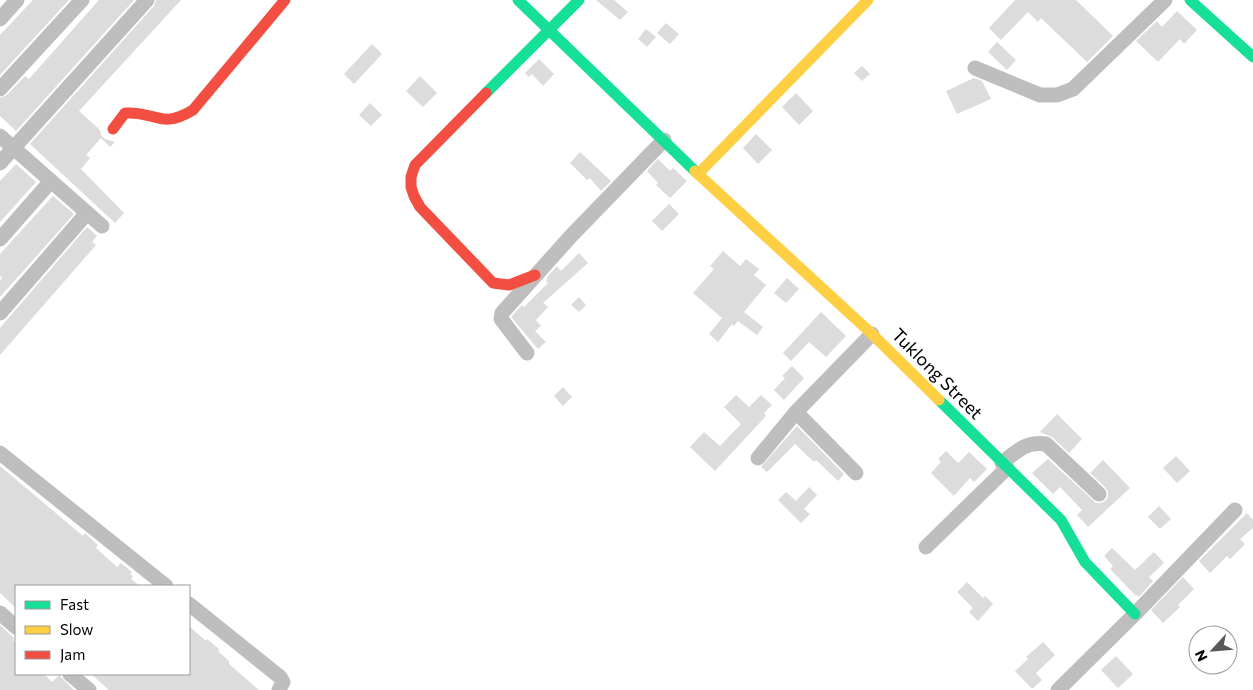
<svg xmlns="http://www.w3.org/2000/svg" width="1253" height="690" font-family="Commissioner,sans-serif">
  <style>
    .building { fill: #dcdcdc }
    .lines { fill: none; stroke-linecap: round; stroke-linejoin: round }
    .street { stroke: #bebebe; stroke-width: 15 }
    .fast { stroke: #16e098; stroke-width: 11 }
    .slow { stroke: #ffcf43; stroke-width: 11 }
    .jam { stroke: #f24e42; stroke-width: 11 }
    .labels { text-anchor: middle; stroke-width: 4; stroke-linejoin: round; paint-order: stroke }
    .street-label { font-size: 18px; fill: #000; stroke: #fff }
  </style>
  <rect width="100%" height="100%" fill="#fff"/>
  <g class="building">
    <path d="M33 0H69L0 75V35Z"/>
    <path d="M99 0H134L16 131 0 116V98L7 95 25 76 29 79Z"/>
    <path d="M156 0H181L79 111 100 130 101 135 105 139 115 142 110 147 101 138 86 155 90 158 81 169 124 213 115 223 30 144 154 6Z"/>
    <path d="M596 0H614L628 12 620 20Z"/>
    <path d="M1015 0H1076L1113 36 1087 62 1041 18 1038 22 1028 12 1001 40 989 28Z"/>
    <path d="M1177 11 1197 30 1184 44 1180 39 1158 62 1136 41 1157 21 1162 27Z"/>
    <path d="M666 23 679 34 670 44 657 33Z"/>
    <path d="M646 29 656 37 647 47 638 39Z"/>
    <path d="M997 42 1016 60 1007 70 988 52Z"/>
    <path d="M372 44 382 54 354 84 344 74Z"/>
    <path d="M539 59 554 74 543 86 532 74 529 77 525 73Z"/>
    <path d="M862 66 870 74 862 81 854 73Z"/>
    <path d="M420 76 437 93 423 107 406 91Z"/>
    <path d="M974 78 982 81 991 99 957 114 946 91Z"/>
    <path d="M796 93 813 111 799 125 782 107Z"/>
    <path d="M370 103 382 115 371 126 359 115Z"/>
    <path d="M756 134 772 150 758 164 743 148Z"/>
    <path d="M580 152 611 181 601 191 590 178 587 180 570 163Z"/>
    <path d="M658 159 670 171 673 168 687 181 670 198 656 185 658 183 647 171Z"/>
    <path d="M16 164 36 182 0 222V181Z"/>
    <path d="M53 196 74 214 0 297V281L2 278 0 276V254Z"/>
    <path d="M669 204 679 214 662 231 652 221Z"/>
    <path d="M87 227 97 236 92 242 96 245 0 355V328Z"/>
    <path d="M723 251 740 266 746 259 759 269 754 275 766 285 744 312 763 327 757 335 738 321 734 326 732 324 718 342 709 334 722 318 693 293 714 269 710 266Z"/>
    <path d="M579 253 588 263 543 303 548 307 536 320 541 326 535 331 546 342 538 349 511 317 522 305 524 307 548 283 546 282 548 276 557 266 561 271Z"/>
    <path d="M787 278 799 289 786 303 774 293Z"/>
    <path d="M579 297 586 305 579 312 571 305Z"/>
    <path d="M821 312 846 336 826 357 809 342 791 361 783 353Z"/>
    <path d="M792 366 804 378 784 400 774 390 785 378 782 376Z"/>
    <path d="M563 387 572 397 563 406 554 396Z"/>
    <path d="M736 395 749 407 761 395 772 405 764 413 766 416 715 471 690 447 704 432 720 446 741 424 724 407Z"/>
    <path d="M1057 414 1082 439 1069 453 1052 437 1040 432Z"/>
    <path d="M797 426 844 474 838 481 816 460 814 462 795 444 767 472 761 467Z"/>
    <path d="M946 451 958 463 969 452 987 469 974 482 970 478 954 496 931 473 941 462 938 459Z"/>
    <path d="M1176 456 1190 471 1177 483 1163 468Z"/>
    <path d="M1048 459 1096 503H1101L1105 501 1108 497V492L1105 487 1090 473 1103 460 1130 488 1088 527 1077 515 1082 510 1060 487 1053 494 1032 473Z"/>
    <path d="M0 466 83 536 85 533 98 545 96 548 117 567 121 563 132 572 130 574 133 576 131 579 140 586H16V608L0 593Z"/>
    <path d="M809 487 817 495 804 509 810 514 801 523 778 500 786 492 796 501Z"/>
    <path d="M1159 506 1171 519 1160 529 1148 517Z"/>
    <path d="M1247 513 1253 520V528L1240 539 1245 544 1230 559 1227 556 1210 573 1199 561Z"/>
    <path d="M1112 548 1135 570 1154 552 1164 563 1149 577 1153 581 1139 597 1137 595 1136 596 1110 569 1113 566 1104 556Z"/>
    <path d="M1183 577 1194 589 1178 605 1180 607 1163 623 1151 610Z"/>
    <path d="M967 582 983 598 985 596 993 604 978 621 969 612 973 608 957 592Z"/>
    <path d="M0 625 14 638 13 640 16 643V674H44L52 682 59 675 74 690H0Z"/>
    <path d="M189 626 206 641 207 639 220 650 218 651 229 661V664L259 690H109L91 674H189Z"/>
    <path d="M1043 642 1055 655 1036 673 1042 680 1032 689 1015 671 1028 659 1026 657Z"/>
    <path d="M1116 656 1133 674 1118 688 1101 670Z"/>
  </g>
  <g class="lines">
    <g class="street">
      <path d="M0 19 17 0"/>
      <path d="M975 68 1040 95H1057L1073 89 1165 0"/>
      <path d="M0 89 82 0"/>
      <path d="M0 136 102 226"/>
      <path d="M0 163 147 0"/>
      <path d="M0 239 51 181"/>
      <path d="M0 313 87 213"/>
      <path d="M527 353 501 319 502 313 571 236 664 140"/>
      <path d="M796 412 856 473"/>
      <path d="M0 453 166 586"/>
      <path d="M758 458 796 412 872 334"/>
      <path d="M1002 463C1017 451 1026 441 1046 444L1099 494"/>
      <path d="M926 547 1007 468"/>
      <path d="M189 604 280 677 283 682 279 690"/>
      <path d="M0 613 16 627"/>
      <path d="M70 674 89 690"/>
      <path d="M1058 690 1135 614 1235 510"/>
    </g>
    <g class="fast">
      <path d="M518 0 695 171"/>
      <path d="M1190 0 1253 57"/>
      <path d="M486 93 579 0"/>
      <path d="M939 400 1061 520 1085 562 1135 614"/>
    </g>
    <g class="slow">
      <path d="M695 171 698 174 868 0"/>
      <path d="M698 174 872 334 939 400"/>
    </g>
    <g class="jam">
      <path d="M486 93 415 165 411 177V187L414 196 420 207 493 283 509 285 535 275"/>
      <path d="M113 129 125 113C157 111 160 130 193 110L285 0"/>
    </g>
  </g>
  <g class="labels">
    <g class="street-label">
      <text transform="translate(937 374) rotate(45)" y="6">Tuklong Street</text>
    </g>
  </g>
  <rect x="15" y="585" width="175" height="90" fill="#ffffff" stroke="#999999"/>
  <rect x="25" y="601" width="25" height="8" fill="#16e098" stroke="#999999"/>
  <text x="60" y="610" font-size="15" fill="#000000">Fast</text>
  <rect x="25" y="626" width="25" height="8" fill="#ffcf43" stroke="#999999"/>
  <text x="60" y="635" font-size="15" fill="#000000">Slow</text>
  <rect x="25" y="651" width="25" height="8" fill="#f24e42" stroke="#999999"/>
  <text x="60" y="660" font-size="15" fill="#000000">Jam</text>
  <g transform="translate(1213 650) rotate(244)"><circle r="24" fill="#ffffff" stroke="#999999"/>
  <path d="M0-4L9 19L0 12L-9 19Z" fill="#595959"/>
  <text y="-8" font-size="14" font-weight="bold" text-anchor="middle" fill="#000000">N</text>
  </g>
</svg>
